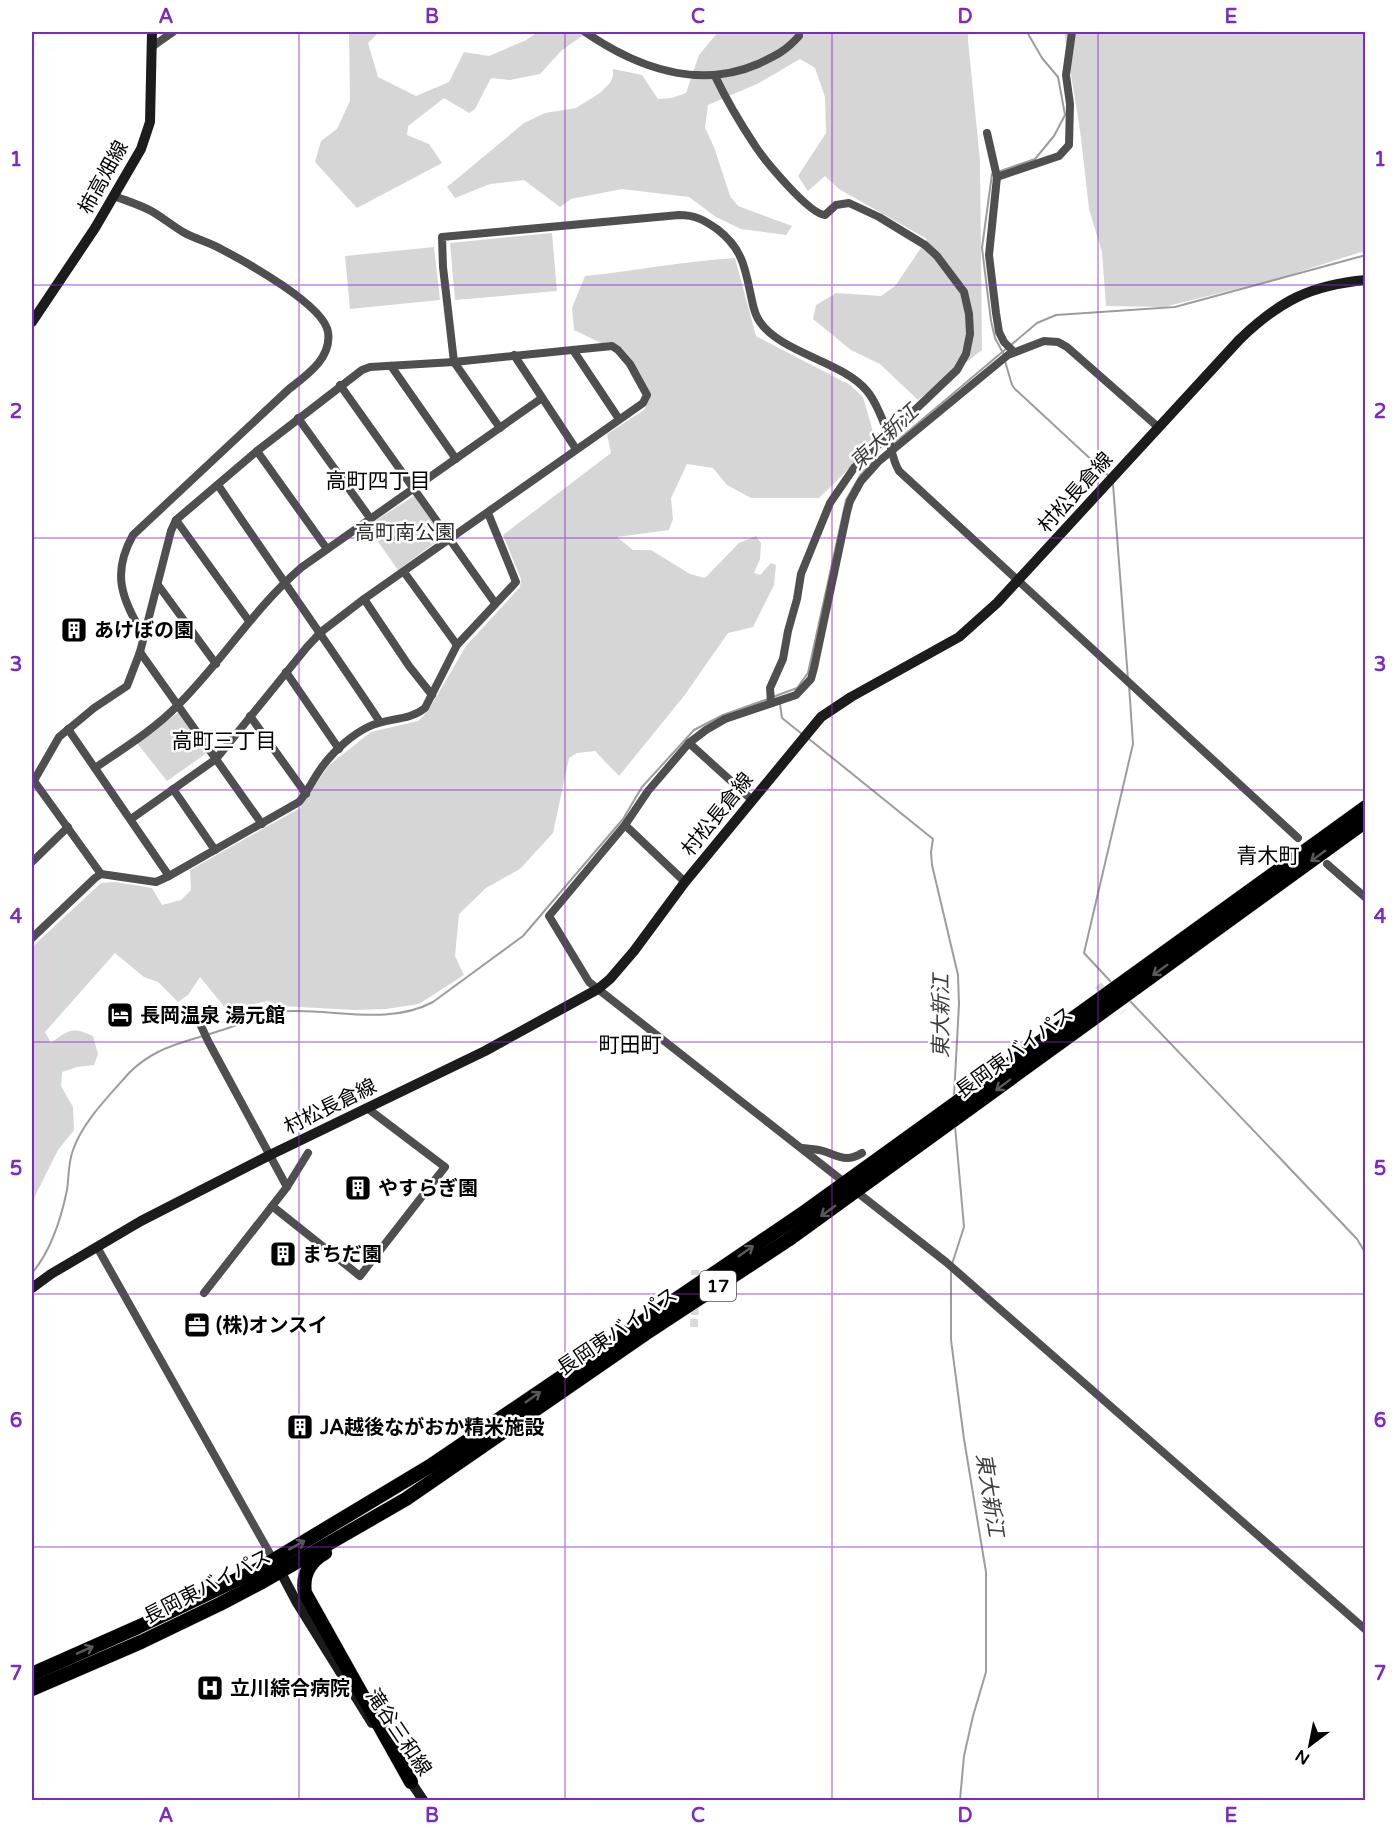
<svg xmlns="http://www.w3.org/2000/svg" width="1397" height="1832" font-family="'Varela Round','Noto Sans JP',sans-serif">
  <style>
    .green { fill: #d6d6d6 }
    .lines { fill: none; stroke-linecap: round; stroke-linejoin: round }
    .stream { stroke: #9d9d9d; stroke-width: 2 }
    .minor-tunnel { stroke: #d9d9d9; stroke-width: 8; stroke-dasharray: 8 4; stroke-linecap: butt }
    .trunk-casing { stroke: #dbdbdb; stroke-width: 15 }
    .minor { stroke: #4f4f4f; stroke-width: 8 }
    .secondary { stroke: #1c1c1c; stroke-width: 10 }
    .trunk { stroke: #000; stroke-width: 14 }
    .oneway { stroke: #595959 }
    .grid { fill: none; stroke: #7b2cbf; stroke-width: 1.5; stroke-opacity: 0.55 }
    .labels { text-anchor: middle; stroke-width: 5; stroke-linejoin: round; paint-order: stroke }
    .shield { fill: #fff; stroke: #4c4c4c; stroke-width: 1.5 }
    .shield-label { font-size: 18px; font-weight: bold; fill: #000 }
    .street-label { font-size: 20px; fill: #000; stroke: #fff }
    .park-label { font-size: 20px; fill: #2d2d2d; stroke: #fff }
    .poi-label { font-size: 20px; font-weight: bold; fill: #000; stroke: #fff; text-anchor: start }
    .water-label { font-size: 21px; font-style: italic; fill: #3e3e3e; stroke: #fff }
    .neighbourhood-label { font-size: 21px; fill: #000; stroke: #fff }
    .neatline { fill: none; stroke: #7b2cbf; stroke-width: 2 }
    .grid-label { font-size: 20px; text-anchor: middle; font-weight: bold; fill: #7b2cbf }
  </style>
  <rect width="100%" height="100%" fill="#fff"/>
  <g class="green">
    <path d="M349 32H379L368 43 378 77 416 96 449 82 464 52 489 56 526 40 538 32H588L562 50 540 74 510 80 491 78 475 109 469 113 444 98 408 126 407 135 429 144 442 163 357 208 315 162 321 141 337 129 350 101Z"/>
    <path d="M718 32H968V40L980 161 982 350 918 400 880 364 851 350 813 319 816 305 836 293 881 296 895 286 927 239 839 189 825 176 808 191 798 176 826 133 825 97 815 68 800 59 759 83 708 105 705 128 714 147 730 196 738 206 792 226 786 235 741 229 716 217 689 197 622 189 571 199 560 207 524 180 490 184 455 198 447 187 524 123 545 113 576 108 600 93 610 83 613 76V69L642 75 658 99 672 98 686 93 699 55Z"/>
    <path d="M1064 32H1365V253L1361 252 1280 278 1164 307 1106 306 1102 252 1089 209 1080 130Z"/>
    <path d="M552 233 557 291 455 300 450 243Z"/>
    <path d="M434 247 440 300 350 309 345 256Z"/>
    <path d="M735 258 756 336 850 385 863 397 876 442 819 498H751L727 485 713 468 687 464 671 498 673 519 669 530 617 537 633 550H651L690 574 705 578 739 543 756 536 761 543 760 559 754 573 760 575 771 563 776 565 774 585 753 627 728 633 684 696 619 776 595 751 577 753 569 758 553 833 520 869 486 888 459 914 455 956 464 975 419 1004 386 1009 355 1010 281 1006 268 1001 227 1010 200 977 188 995 178 1002 158 982 144 977 115 953 45 1032 51 1043C68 1030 72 1026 93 1036L98 1054 94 1065 77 1067 62 1072 61 1086 73 1107 74 1130 58 1150 32 1202V947L101 883 116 882 152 888 162 905 181 900 191 890 190 870 300 808 328 766 371 732 418 721 428 711 466 646 520 587 521 579 503 535 611 453 607 434 644 410 650 398 630 358 622 348 612 343H601L574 330 572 308 585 276C635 271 684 261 735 258Z"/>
    <path d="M414 496 443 537 398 570 367 526Z"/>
    <path d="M180 711 208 752 167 781 137 743Z"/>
  </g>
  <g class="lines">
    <g class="stream">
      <path d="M1011 345 1037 323 1056 315 1175 307 1366 255"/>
      <path d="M1003 353 995 338 991 321 982 248 992 174 1035 159 1054 136 1065 115 1058 77 1042 58 1027 32"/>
      <path d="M1005 361 1012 385 1015 389 1110 477"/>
      <path d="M892 445 1007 348"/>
      <path d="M1113 484 1128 679"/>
      <path d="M773 697 797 688 808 673 846 500 861 474 874 461"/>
      <path d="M780 704 782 718 802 734"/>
      <path d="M809 739 933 839 931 852 932 865 958 975 959 1004 954 1096"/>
      <path d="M1112 983 1084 953 1133 744 1129 685"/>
      <path d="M1129 1000 1357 1239 1366 1254"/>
      <path d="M952 1264 964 1227 955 1126"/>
      <path d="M951 1270V1340L964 1439 986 1572V1672L973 1716 964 1756 960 1800"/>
      <path d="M32 1273C50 1252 61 1219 67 1190 69 1177 68 1163 73 1150 83 1121 109 1096 129 1073 137 1065 148 1057 158 1052 177 1042 199 1038 219 1031 243 1024 268 1011 293 1011 339 1010 390 1025 433 1002L523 936 623 819 642 787 694 730 723 715 768 699"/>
    </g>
    <g class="minor-tunnel">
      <path d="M1098 985 1123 1012"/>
      <path d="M695 1287V1270"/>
      <path d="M694 1327 695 1302"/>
    </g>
    <defs>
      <g id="trunk">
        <path d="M325 1553C309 1562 302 1575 305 1593L411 1782"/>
        <path d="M32 1674 138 1627 257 1570 430 1466 806 1211 1366 807"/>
        <path d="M32 1689 141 1642 220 1604 262 1582 406 1499 645 1334 788 1240 1366 821"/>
      </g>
    </defs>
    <use href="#trunk" class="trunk-casing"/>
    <g class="minor">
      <path d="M585 32C636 67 698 90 758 64 775 56 786 51 799 36V32"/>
      <path d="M153 46 173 32"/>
      <path d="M715 76C726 99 740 123 754 144 764 160 809 214 825 215L836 205 849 203 879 217 925 245 937 256 964 292 969 314 970 334 966 354 957 370 854 468 830 503 801 574 797 599 788 631 783 659 770 688 771 703"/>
      <path d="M987 133 997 177 989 255 996 313 999 332 1004 342 1014 352"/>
      <path d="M997 177 1059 156 1069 145 1070 104 1066 75 1072 32"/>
      <path d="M114 196C127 201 141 205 153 212 163 218 173 226 183 232 195 239 209 242 221 249 246 262 324 305 328 332 332 358 307 375 289 389L133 535C111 574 122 598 143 635"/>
      <path d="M573 350 619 419"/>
      <path d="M514 355 576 449"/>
      <path d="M391 366 456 459"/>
      <path d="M340 385 495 603"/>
      <path d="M298 418 370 518"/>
      <path d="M1158 427 1067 347 1058 342 1044 341 1008 355 878 462 861 481 850 501 847 512 814 668 811 679 796 695 725 719 706 730 689 743 648 791 625 825 549 916 589 982 946 1262 1366 1630"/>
      <path d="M500 428 454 362 443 267 442 237 679 215C695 215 704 220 717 229 742 248 745 267 751 296 753 305 754 314 760 322 781 353 844 362 867 391 875 400 885 424 888 436 892 449 892 459 899 471L1298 838"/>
      <path d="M257 451 327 549"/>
      <path d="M218 485C271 564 327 642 380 722"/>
      <path d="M176 520 249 621"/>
      <path d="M404 572 457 645"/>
      <path d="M158 585 216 664"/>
      <path d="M364 599 409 666 432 695"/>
      <path d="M140 652 262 824"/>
      <path d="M286 672 339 749"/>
      <path d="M250 716 306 794"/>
      <path d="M68 729 169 876"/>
      <path d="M689 743 752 800"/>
      <path d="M95 768C124 748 155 729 179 704 223 660 255 607 302 567L542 398"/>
      <path d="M34 781 101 874"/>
      <path d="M32 784 59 737 94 708 127 686 140 652 171 531 176 520 257 451 362 370 370 367 454 362 612 346 618 350 630 364 647 395 643 403 364 599 321 632 307 647 216 759 131 819"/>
      <path d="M173 789 215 850"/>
      <path d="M625 825 685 882"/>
      <path d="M32 862 68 827"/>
      <path d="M1327 864 1366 898"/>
      <path d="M32 938 95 878 101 874 156 882 169 876 299 802C309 790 315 775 325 763 335 750 353 734 368 727 387 717 408 722 425 708L457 645 516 582 488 513"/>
      <path d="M197 1017 208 1041 287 1187 204 1293"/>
      <path d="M802 1148C809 1149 817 1149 823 1151 839 1156 846 1163 862 1153"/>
      <path d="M287 1187 308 1153"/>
      <path d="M272 1206 360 1276 445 1167 367 1108"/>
      <path d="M97 1247 273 1559"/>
    </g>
    <g class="secondary">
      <path d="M32 322 95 228 141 149 150 122 152 32"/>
      <path d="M32 1288 51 1274 141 1221 270 1155 485 1051 598 989 610 979 634 951 685 882 821 717 851 697 959 637 997 603 1240 339C1280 301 1310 285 1366 280"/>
      <path d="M278 1567 296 1601 372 1723"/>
      <path d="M407 1776 423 1800"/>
    </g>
    <use href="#trunk" class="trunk"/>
  </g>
  <defs><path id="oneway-shaft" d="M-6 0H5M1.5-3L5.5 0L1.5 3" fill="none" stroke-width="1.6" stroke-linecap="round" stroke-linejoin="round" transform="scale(1.5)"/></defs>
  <g class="oneway">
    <use href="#oneway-shaft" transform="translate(1318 856) rotate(144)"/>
    <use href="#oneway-shaft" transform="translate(1160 970) rotate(144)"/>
    <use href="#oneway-shaft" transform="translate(1003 1085) rotate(143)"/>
    <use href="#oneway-shaft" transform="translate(828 1211) rotate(144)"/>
    <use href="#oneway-shaft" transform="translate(746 1251) rotate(-35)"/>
    <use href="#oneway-shaft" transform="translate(533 1397) rotate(-35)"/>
    <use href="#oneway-shaft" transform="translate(297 1545) rotate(-29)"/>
    <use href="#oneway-shaft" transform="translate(85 1650) rotate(-24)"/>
  </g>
  <path class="grid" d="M299 32V1800M565 32V1800M832 32V1800M1098 32V1800M32 285H1366M32 538H1366M32 790H1366M32 1042H1366M32 1294H1366M32 1547H1366"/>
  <defs>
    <symbol id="building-square" viewBox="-11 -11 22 22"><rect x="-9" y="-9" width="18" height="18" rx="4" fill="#000" stroke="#fff"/><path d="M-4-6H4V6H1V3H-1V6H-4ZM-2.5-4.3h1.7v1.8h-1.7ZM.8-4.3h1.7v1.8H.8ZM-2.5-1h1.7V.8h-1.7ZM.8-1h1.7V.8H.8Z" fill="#fff"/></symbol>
    <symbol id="hotel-square" viewBox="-11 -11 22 22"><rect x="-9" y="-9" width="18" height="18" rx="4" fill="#000" stroke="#fff"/><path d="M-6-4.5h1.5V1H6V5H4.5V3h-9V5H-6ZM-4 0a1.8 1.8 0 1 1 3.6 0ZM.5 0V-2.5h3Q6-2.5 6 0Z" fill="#fff"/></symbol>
    <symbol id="office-square" viewBox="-11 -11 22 22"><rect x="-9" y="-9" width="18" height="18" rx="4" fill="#000" stroke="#fff"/><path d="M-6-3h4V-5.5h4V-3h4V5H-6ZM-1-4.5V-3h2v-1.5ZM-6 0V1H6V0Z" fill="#fff"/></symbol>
    <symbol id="hospital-square" viewBox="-11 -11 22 22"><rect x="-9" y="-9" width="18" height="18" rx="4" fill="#000" stroke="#fff"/><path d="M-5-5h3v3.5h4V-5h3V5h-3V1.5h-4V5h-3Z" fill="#fff"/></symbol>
  </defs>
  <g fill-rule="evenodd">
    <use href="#building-square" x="59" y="615" width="30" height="30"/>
    <use href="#hotel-square" x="105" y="1000" width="30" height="30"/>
    <use href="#building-square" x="343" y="1173" width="30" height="30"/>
    <use href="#building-square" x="268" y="1239" width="30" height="30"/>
    <use href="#office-square" x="182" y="1310" width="30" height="30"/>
    <use href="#building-square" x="285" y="1412" width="30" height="30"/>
    <use href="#hospital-square" x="195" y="1673" width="30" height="30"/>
  </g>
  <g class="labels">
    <rect class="shield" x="700" y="1271" width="36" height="30" rx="4.5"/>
    <g class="shield-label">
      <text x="718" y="1292">17</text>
    </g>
    <g class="street-label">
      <text transform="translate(103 177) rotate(-61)" y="7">柿高畑線</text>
      <text transform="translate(1075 492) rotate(-48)" y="7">村松長倉線</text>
      <text transform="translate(717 814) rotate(-51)" y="7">村松長倉線</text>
      <text transform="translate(1014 1052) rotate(-36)" y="7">長岡東バイパス</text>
      <text transform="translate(330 1106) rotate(-26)" y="7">村松長倉線</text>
      <text transform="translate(617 1331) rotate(-34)" y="7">長岡東バイパス</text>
      <text transform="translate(207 1586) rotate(-27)" y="7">長岡東バイパス</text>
      <text transform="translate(399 1732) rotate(56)" y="7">滝谷三和線</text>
    </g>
    <g class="park-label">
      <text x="405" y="539">高町南公園</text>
    </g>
    <g class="poi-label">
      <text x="94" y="637">あけぼの園</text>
      <text x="140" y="1022">長岡温泉 湯元館</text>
      <text x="378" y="1195">やすらぎ園</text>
      <text x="302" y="1261">まちだ園</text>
      <text x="216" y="1332">(株)オンスイ</text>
      <text x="320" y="1434">JA越後ながおか精米施設</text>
      <text x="230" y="1695">立川綜合病院</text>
    </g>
    <g class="water-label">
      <text transform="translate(884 437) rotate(-43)" y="7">東大新江</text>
      <text transform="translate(941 1016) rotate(-90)" y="7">東大新江</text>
      <text transform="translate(990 1495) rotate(81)" y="7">東大新江</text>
    </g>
    <g class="neighbourhood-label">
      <text x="378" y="488">高町四丁目</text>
      <text x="224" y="748">高町三丁目</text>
      <text x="1268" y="863">青木町</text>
      <text x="630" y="1052">町田町</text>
    </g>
  </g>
  <rect width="1397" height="1832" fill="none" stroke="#ffffff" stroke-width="66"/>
  <g transform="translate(1310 1745) rotate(212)" stroke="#ffffff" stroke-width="4.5" paint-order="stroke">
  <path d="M0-4.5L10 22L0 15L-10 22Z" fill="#000000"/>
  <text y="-9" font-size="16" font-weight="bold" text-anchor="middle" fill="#000000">N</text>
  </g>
  <rect x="33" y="33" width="1331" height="1766" class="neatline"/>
  <g class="grid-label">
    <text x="166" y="23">A</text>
    <text x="432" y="23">B</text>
    <text x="698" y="23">C</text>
    <text x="965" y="23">D</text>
    <text x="1231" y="23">E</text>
    <text x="16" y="166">1</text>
    <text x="1380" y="166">1</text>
    <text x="16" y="418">2</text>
    <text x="1380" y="418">2</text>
    <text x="16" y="671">3</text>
    <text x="1380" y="671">3</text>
    <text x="16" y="923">4</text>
    <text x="1380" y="923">4</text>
    <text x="16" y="1175">5</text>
    <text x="1380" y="1175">5</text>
    <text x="16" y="1427">6</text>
    <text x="1380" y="1427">6</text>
    <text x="16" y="1680">7</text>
    <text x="1380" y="1680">7</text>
    <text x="166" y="1822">A</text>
    <text x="432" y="1822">B</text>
    <text x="698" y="1822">C</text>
    <text x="965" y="1822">D</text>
    <text x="1231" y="1822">E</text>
  </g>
</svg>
